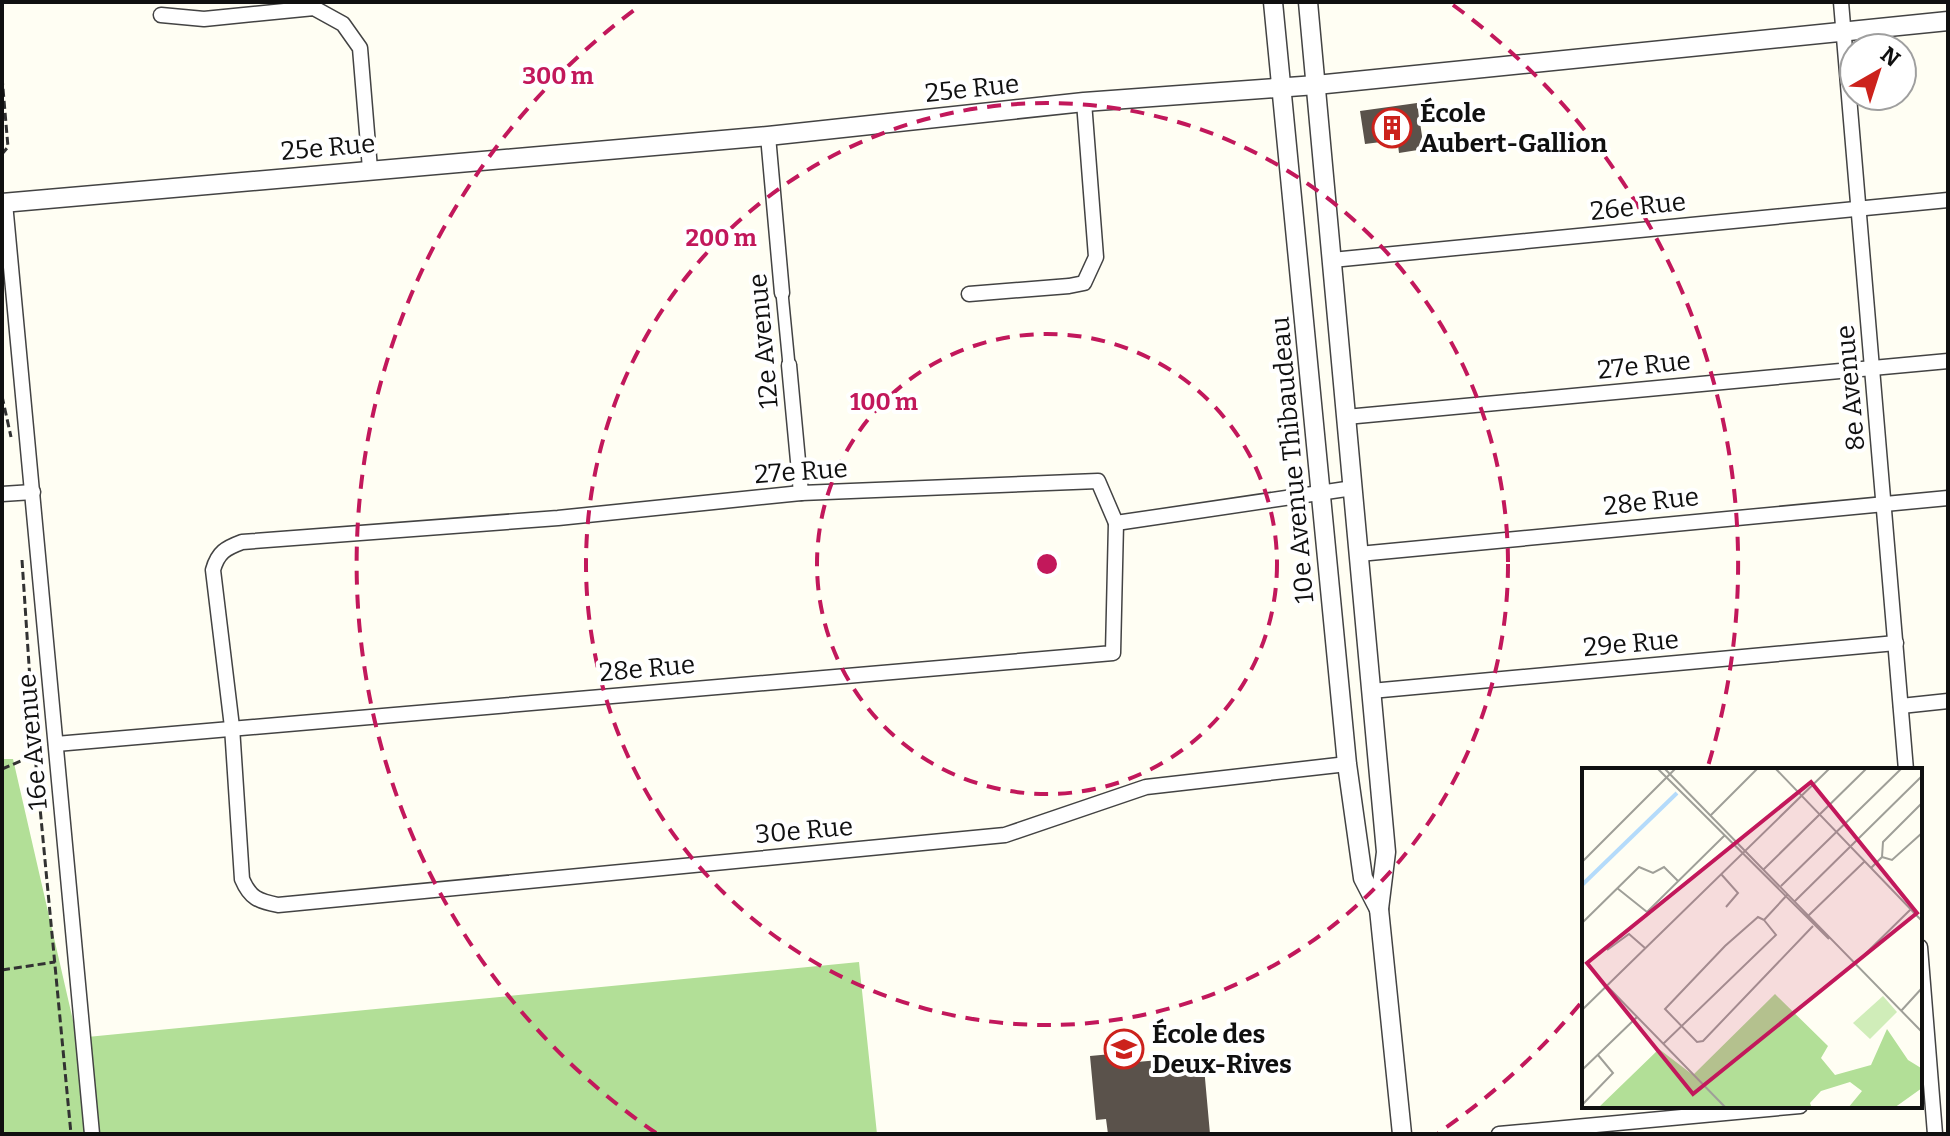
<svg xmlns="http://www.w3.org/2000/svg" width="1950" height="1136" font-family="Bitter,serif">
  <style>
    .forest { fill: #b2df97 }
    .building { fill: #5a524b }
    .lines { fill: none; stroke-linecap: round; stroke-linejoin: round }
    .pedestrian-casing { stroke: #434343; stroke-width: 14 }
    .minor-casing { stroke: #434343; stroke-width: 17 }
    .tertiary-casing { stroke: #434343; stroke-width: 21 }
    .path { stroke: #323232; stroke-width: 3; stroke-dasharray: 8 4; stroke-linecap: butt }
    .pedestrian { stroke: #fff; stroke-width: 11 }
    .minor { stroke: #fff; stroke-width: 14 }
    .tertiary { stroke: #fff; stroke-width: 18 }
    .ring { fill: none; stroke: #c2185b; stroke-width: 4; stroke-dasharray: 14 10 }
    .labels { text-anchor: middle; stroke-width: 8; stroke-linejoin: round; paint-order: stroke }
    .street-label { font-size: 26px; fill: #101010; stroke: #fff }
    .poi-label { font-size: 26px; font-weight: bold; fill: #101010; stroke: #fff; text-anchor: start }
    .inset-river { fill: none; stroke: #b4dbfb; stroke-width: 4 }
    .inset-road { fill: none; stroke: #9f9f98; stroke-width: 2 }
    .view { fill: #c2185b; fill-opacity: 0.15; stroke: #c2185b; stroke-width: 4 }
    .inset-edge { fill: none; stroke: #101010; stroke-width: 4 }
    .centre { fill: #c2185b; stroke: #fff; stroke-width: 4 }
    .ring-label { font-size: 24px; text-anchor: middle; font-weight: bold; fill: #c2185b; stroke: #fff; stroke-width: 8; stroke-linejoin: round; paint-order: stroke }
  </style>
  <rect width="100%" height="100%" fill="#fffef3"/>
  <path class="forest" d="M2 759H13L77 1038 859 962 877 1134H2Z"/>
  <g class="building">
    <path d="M1417 103 1424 149 1399 153 1398 145 1390 146 1389 141 1365 144 1360 111Z"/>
    <path d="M1133 1052 1137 1062 1203 1056 1210 1134H1108L1106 1119 1096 1120 1090 1056Z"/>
  </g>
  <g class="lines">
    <defs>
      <path id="pedestrian" d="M782 293 789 365"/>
      <g id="minor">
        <path d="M1841 2 1906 770"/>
        <path d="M161 15 204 19 314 8 343 24 360 48 370 169"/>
        <path d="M768 136 782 293"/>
        <path d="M5 203 92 1134"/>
        <path d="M1332 260 1948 200"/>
        <path d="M969 294 1069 286 1084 283 1096 257 1084 102"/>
        <path d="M789 365 801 493"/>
        <path d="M1346 417 1948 361"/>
        <path d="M2 494 33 492"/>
        <path d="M1359 554 1948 498"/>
        <path d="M1371 691 1896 643"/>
        <path d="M1901 706 1948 701"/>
        <path d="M56 744 1113 653 1116 523"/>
        <path d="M1347 764 1146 787 1005 835 278 905C258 901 250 898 242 879L232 727 213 570C218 552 226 548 242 542L558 518 801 493 1098 481 1116 523 1353 488"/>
        <path d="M1920 947 1935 1134"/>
        <path d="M1499 1134 1800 1106"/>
      </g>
      <g id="tertiary">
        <path d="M1273 2 1347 764 1363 878 1379 909"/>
        <path d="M1308 2 1386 852 1379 909 1402 1134"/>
        <path d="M2 203 768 136 1084 102 1316 85 1948 21"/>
      </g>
    </defs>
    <use href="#pedestrian" class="pedestrian-casing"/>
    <use href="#minor" class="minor-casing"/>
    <use href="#tertiary" class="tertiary-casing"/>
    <g class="path">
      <path d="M2 77 8 147 2 154"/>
      <path d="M2 396 11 437"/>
      <path d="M22 560 35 755 71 1134"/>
      <path d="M2 769 35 755"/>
      <path d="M2 970 55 962"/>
    </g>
    <use href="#pedestrian" class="pedestrian"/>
    <use href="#minor" class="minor"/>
    <use href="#tertiary" class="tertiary"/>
  </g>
  <g class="ring">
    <circle cx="1047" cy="564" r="230"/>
    <circle cx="1047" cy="564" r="461"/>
    <path d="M1580 1004A691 691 0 0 1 1438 1133M656 1133A691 691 0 0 1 641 5M1453 5A691 691 0 0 1 1708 766"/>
  </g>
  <defs>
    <symbol id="building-ring" viewBox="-11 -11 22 22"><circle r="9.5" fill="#fff" stroke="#cc221c" stroke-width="1.5"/><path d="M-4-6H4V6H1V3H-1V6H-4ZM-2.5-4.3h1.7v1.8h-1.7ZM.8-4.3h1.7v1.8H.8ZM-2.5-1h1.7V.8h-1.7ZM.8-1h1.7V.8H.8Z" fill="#cc221c"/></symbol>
    <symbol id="school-ring" viewBox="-11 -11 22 22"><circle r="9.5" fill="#fff" stroke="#cc221c" stroke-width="1.5"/><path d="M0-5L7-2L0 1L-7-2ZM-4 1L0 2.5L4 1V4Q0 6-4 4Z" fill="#cc221c"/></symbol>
  </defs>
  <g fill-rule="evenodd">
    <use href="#building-ring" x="1370" y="106" width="44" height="44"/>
    <use href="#school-ring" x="1102" y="1027" width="44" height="44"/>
  </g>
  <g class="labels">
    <g class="street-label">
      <text transform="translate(972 88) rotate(-6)" y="9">25e Rue</text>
      <text transform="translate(328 147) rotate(-5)" y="9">25e Rue</text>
      <text transform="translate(1638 206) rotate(-6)" y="9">26e Rue</text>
      <text transform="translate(763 341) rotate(-95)" y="9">12e Avenue</text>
      <text transform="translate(1644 365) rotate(-6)" y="9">27e Rue</text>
      <text transform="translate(1850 388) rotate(-95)" y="9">8e Avenue</text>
      <text transform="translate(1292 460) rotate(-95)" y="9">10e Avenue Thibaudeau</text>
      <text transform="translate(801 471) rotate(-4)" y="9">27e Rue</text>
      <text transform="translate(1651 501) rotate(-6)" y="9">28e Rue</text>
      <text transform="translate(1631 643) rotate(-5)" y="9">29e Rue</text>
      <text transform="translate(647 668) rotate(-5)" y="9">28e Rue</text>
      <text transform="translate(32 742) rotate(-95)" y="9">16e Avenue</text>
      <text transform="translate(804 830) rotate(-5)" y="9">30e Rue</text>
    </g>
    <g class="poi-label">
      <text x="1420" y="122">École<tspan x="1420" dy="30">Aubert-Gallion</tspan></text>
      <text x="1152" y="1043">École des<tspan x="1152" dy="30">Deux-Rives</tspan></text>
    </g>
  </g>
  <g transform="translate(1582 768)">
    <rect width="340" height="340" fill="#fffef3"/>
    <path d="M301 228 315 244 288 271 271 255Z" fill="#d0edb9"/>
    <path d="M193 226 246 278 239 290 253 307 289 297 305 261 326 292 339 300 340 320 312 340H266L280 323 268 314 239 323 228 335 230 340H16L77 281 111 307Z" fill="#b2df97"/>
    <path class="inset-river" d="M0 117 95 25"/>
    <path class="inset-road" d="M75 0 247 171M82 0 340 264M193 0 340 153M129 47 176 0M300 89 310 92 340 65M0 94 94 0M289 100 300 89 301 74 340 35M182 101 285 0M139 106 156 125 144 139M199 118 320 0M35 120 65 144 142 68M206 126 182 152 176 149 143 178 83 241 115 274 121 273 231 158M213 133 340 8M227 147 283 93M0 155 57 99 71 105 82 99 96 113M25 182 47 166 63 180M273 196 329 141M25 218 144 340M0 242 248 0M319 243 340 220M81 276 194 167 182 152M0 302 55 249M0 337 31 305 16 287"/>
    <path class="view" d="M229 14 335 145 111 326 5 195Z"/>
    <rect width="340" height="340" class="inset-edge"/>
  </g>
  <circle cx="1047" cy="564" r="12" class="centre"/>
  <g class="ring-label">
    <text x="558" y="84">300 m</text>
    <text x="721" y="246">200 m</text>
    <text x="884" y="410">100 m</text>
  </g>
  <rect width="1950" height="1136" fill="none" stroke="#101010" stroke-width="8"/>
  <g transform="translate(1878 72) rotate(39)"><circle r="38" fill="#ffffff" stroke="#9f9f9f" stroke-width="2"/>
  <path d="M0-6L14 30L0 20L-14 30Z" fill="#cc221c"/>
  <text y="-12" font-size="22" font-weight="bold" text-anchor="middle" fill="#101010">N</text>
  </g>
</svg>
